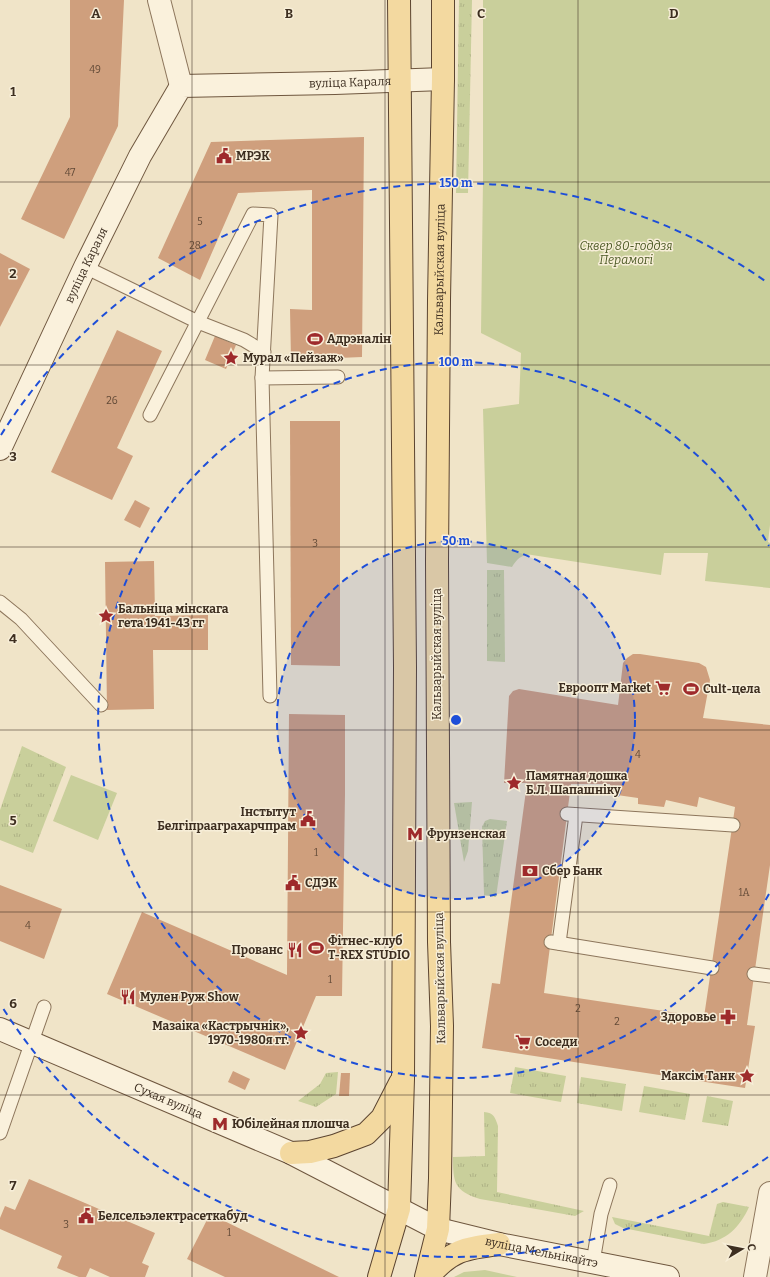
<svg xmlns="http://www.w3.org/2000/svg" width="770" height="1277" font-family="Bitter,serif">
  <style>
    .grass { fill: url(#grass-tufts) }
    .park { fill: #c9cf9b }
    .building { fill: #cf9f7d; fill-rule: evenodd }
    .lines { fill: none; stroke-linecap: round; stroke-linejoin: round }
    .lane-casing { stroke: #8d765c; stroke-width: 15 }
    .street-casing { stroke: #8d765c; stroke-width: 24 }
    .secondary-casing { stroke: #6f573f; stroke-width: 24 }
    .primary-casing { stroke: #5b4430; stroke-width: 24 }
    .lane { stroke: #faf1dc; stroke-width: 13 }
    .street { stroke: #faf1dc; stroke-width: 22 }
    .secondary { stroke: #faf1dc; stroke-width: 22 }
    .primary { stroke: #f3d9a0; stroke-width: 22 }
    .grid { fill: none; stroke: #3d2e20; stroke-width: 1; stroke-opacity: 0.55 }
    .ring { fill: none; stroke: #1d4ed8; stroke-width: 2; stroke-dasharray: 7 5 }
    .labels { text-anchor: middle; stroke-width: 3; stroke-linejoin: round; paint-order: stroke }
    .number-label { font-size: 10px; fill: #624a37 }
    .street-label { font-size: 12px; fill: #3d2e20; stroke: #f7eed8 }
    .poi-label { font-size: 12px; font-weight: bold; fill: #3d2e20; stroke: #f7eed8; text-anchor: start }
    .park-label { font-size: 12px; font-style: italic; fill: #4d5a26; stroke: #f7eed8 }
    .grid-label { font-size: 13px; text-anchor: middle; font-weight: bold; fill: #3d2e20; stroke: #f7eed8; stroke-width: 3; stroke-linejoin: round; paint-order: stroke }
    .centre { fill: #1d4ed8; stroke: #f7eed8; stroke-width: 2 }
    .ring-label { font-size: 12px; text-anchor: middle; font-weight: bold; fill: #1d4ed8; stroke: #f7eed8; stroke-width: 3; stroke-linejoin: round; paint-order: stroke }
  </style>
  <defs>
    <pattern id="grass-tufts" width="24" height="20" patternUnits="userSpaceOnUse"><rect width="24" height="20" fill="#c9cf9b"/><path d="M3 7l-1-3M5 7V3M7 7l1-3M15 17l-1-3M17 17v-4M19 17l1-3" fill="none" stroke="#aeb285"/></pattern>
  </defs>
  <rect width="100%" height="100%" fill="#f0e4c8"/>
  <g class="grass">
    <path d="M459 0H472L468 193H456Z"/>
    <path d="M487 570H504L505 662 487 661Z"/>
    <path d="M22 746 66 767 33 853 0 840V810Z"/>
    <path d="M472 802 468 851 464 862 454 803Z"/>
    <path d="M490 819 507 821 496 897 484 895 482 827 485 821Z"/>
    <path d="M515 1067 566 1076 561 1102 510 1093Z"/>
    <path d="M338 1072 336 1094 316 1107 298 1101 320 1084 326 1073Z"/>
    <path d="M581 1077 626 1084 622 1111 577 1103Z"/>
    <path d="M644 1086 690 1094 685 1120 639 1112Z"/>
    <path d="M707 1096 733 1101 728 1126 702 1122Z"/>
    <path d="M484 1112C494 1113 495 1117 498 1126L497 1192 584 1211 575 1216 480 1199C454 1191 453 1182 453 1157L485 1156Z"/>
    <path d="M723 1202 749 1207C740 1227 726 1241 704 1244L623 1228 615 1224 612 1217 709 1236 717 1204Z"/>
  </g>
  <g class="park">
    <path d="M483 0H770V525L768 542 770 543V588L705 581 708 553H664L661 575 532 555C522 554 517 559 512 567L487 563 483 409 519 404 521 353 481 333 483 180Z"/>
    <path d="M71 775 117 793 98 840 53 821Z"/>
    <path d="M485 1270 517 1277H454L464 1272Z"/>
  </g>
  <g class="building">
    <path d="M70 0H124L118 126 64 239 21 219 70 117Z"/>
    <path d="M364 137 362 357 291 360 290 309 312 310V190L238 193 200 280 158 258 211 142Z"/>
    <path d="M0 253 30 269 0 327Z"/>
    <path d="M117 330 162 351 117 448 133 456 112 500 51 472Z"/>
    <path d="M215 336 236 345 226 369 205 360Z"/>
    <path d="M290 421H340V666L291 665Z"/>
    <path d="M135 500 150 508 140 528 124 520Z"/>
    <path d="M154 561 155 616 208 615V650H153L154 709 107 710 105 562Z"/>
    <path d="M633 654H640L699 663 706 667 710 680 703 718 770 725V865L747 1025 755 1026 745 1088 482 1048 492 983 500 984 527 783H504L509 696 513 691 519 689 618 705 623 663 627 658ZM571 784H610V794L638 798V804L664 807 666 800 697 807 699 797 735 807 704 1017 544 993Z"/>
    <path d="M289 714 345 715V794L342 996H316L285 1070 107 994 142 912 287 975Z"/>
    <path d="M0 885 62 909 44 959 0 941Z"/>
    <path d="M233 1071 250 1079 245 1090 228 1082Z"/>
    <path d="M341 1073H350L349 1096H339Z"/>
    <path d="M29 1179 155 1233 142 1263 149 1266 145 1277H110L90 1268 86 1277H79L57 1268 62 1256 0 1229V1218L5 1206 15 1210Z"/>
    <path d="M210 1214 339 1277H225L187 1259Z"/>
  </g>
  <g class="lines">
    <defs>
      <g id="lane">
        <path d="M85 267 198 322 244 340 264 352"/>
        <path d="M150 415 253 214 271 215 262 378"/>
        <path d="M0 602 21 619 101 705"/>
        <path d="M270 696 262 378 338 377"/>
        <path d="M567 814 733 825"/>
        <path d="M551 942 712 968"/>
        <path d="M559 943 576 815"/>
        <path d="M754 974 770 976"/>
        <path d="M0 1133 44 1007"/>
        <path d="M593 1262 601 1214 610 1185"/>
      </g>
      <g id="street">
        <path d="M159 0 181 86"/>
        <path d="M755 1277 770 1193"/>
      </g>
      <g id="secondary">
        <path id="s1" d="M0 449 85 267 140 156 181 86 335 83 443 79"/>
        <path id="s2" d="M0 1029 291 1153 438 1229 499 1244 668 1277"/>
      </g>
      <g id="primary">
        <path d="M291 1153 310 1152 334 1146 366 1134 382 1118 400 1083"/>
        <path d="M379 1277 399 1209 403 1079 405 667 399 0"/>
        <path id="s3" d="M426 1277 438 1229 440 1178 442 1026 439 942 437 561 439 300 443 79V0"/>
        <path d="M428 1277C451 1250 465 1248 499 1244"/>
      </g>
    </defs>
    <use href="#lane" class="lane-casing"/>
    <use href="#street" class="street-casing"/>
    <use href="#secondary" class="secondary-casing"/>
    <use href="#primary" class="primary-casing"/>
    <use href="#lane" class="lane"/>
    <use href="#street" class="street"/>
    <use href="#secondary" class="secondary"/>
    <use href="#primary" class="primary"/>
  </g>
  <path class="grid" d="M192 0V1277M385 0V1277M578 0V1277M0 182H770M0 365H770M0 547H770M0 730H770M0 912H770M0 1095H770"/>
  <circle cx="456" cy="720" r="179" fill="#1d4ed8" fill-opacity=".12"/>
  <g class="ring">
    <circle cx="456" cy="720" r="179"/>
    <path d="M769 894A358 358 0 1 1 769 546"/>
    <path d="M768 1157A537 537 0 0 1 1 1005M1 435A537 537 0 0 1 768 283"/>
  </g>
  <defs>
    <symbol id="civic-bare" viewBox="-9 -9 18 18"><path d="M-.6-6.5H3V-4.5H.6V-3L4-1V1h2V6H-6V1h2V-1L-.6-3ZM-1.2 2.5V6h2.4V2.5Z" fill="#9e2a2b" stroke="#f7eed8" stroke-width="2.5" paint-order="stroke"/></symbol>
    <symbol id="stadium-bare" viewBox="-9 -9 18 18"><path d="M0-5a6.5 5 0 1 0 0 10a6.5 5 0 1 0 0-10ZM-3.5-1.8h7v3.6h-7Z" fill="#9e2a2b" stroke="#f7eed8" stroke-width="2.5" paint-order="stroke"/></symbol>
    <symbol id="sight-bare" viewBox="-9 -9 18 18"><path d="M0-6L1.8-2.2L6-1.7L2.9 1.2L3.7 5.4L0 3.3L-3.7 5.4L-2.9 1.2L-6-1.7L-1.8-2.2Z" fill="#9e2a2b" stroke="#f7eed8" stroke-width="2.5" paint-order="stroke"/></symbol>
    <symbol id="supermarket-bare" viewBox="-9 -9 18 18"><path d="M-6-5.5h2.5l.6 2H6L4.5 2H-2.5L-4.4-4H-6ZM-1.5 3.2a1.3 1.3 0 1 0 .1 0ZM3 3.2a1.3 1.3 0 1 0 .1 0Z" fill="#9e2a2b" stroke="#f7eed8" stroke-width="2.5" paint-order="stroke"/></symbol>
    <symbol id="metro-bare" viewBox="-9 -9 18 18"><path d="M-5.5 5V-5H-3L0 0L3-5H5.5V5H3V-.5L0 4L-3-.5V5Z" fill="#9e2a2b" stroke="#f7eed8" stroke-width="2.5" paint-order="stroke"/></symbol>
    <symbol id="bank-bare" viewBox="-9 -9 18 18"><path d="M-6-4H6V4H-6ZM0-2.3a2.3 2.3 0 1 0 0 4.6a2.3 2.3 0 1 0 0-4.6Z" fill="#9e2a2b" stroke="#f7eed8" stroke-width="2.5" paint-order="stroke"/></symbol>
    <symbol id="restaurant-bare" viewBox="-9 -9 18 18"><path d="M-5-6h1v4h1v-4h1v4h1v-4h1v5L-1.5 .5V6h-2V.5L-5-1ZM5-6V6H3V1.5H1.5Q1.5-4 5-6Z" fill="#9e2a2b" stroke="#f7eed8" stroke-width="2.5" paint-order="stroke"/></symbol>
    <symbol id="pharmacy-bare" viewBox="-9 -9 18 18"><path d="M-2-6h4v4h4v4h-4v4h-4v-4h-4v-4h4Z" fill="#9e2a2b" stroke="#f7eed8" stroke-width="2.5" paint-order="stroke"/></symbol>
  </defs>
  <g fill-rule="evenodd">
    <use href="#civic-bare" x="213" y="145" width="22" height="22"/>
    <use href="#stadium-bare" x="304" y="328" width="22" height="22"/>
    <use href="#sight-bare" x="220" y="347" width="22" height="22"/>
    <use href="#sight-bare" x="95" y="605" width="22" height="22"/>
    <use href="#supermarket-bare" x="652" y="677" width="22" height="22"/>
    <use href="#stadium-bare" x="680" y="678" width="22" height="22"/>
    <use href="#sight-bare" x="503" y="772" width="22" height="22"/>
    <use href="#civic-bare" x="297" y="808" width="22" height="22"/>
    <use href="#metro-bare" x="404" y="823" width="22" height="22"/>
    <use href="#bank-bare" x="519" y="860" width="22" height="22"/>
    <use href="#civic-bare" x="282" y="872" width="22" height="22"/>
    <use href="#stadium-bare" x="305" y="937" width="22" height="22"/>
    <use href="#restaurant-bare" x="284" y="939" width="22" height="22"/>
    <use href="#restaurant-bare" x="117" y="986" width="22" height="22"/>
    <use href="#pharmacy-bare" x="717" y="1006" width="22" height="22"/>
    <use href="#sight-bare" x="290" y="1022" width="22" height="22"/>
    <use href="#supermarket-bare" x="512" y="1031" width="22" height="22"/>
    <use href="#sight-bare" x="736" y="1065" width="22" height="22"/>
    <use href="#metro-bare" x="209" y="1113" width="22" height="22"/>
    <use href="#civic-bare" x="75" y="1205" width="22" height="22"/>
  </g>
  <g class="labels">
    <g class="number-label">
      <text x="95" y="73">49</text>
      <text x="70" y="176">47</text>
      <text x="200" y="225">5</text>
      <text x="195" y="249">28</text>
      <text x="112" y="404">26</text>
      <text x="315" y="547">3</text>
      <text x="638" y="758">4</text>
      <text x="316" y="856">1</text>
      <text x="744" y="896">1А</text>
      <text x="28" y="929">4</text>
      <text x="330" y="983">1</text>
      <text x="578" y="1012">2</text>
      <text x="617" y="1025">2</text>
      <text x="66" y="1228">3</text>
      <text x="229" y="1236">1</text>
    </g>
    <g class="street-label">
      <text dy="4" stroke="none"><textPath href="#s1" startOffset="575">вуліца Караля</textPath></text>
      <text dy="4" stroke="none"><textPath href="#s1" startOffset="203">вуліца Караля</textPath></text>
      <text dy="4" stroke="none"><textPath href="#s3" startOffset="1009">Кальварыйская вуліца</textPath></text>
      <text transform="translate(437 654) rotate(-90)" y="4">Кальварыйская вуліца</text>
      <text transform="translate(440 978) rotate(-91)" y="4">Кальварыйская вуліца</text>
      <text dy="4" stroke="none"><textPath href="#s2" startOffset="183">Сухая вуліца</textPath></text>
      <text dy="4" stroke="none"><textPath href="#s2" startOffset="588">вуліца Мельнікайтэ</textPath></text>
    </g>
    <g class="poi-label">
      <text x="236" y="160">МРЭК</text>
      <text x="327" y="343">Адрэналін</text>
      <text x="243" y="362">Мурал «Пейзаж»</text>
      <text x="118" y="613">Бальніца мінскага<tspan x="118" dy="14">гета 1941-43 гг</tspan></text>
      <text x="651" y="692" text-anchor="end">Евроопт Market</text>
      <text x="703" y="693">Cult-цела</text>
      <text x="526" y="780">Памятная дошка<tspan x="526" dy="14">Б.Л. Шапашніку</tspan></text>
      <text x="296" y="816" text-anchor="end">Інстытут<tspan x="296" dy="14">Белгіпрааграхарчпрам</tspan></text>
      <text x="427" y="838">Фрунзенская</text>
      <text x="542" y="875">Сбер Банк</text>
      <text x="305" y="887">СДЭК</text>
      <text x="328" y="945">Фітнес-клуб<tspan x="328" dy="14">T-REX STUDIO</tspan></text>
      <text x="283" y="954" text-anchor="end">Прованс</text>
      <text x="140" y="1001">Мулен Руж Show</text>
      <text x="716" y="1021" text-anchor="end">Здоровье</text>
      <text x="289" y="1030" text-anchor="end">Мазаіка «Кастрычнік»,<tspan x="289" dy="14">1970-1980я гг.</tspan></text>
      <text x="535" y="1046">Соседи</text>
      <text x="735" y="1080" text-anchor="end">Максім Танк</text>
      <text x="232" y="1128">Юбілейная плошча</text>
      <text x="98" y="1220">Белсельэлектрасеткабуд</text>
    </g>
    <g class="park-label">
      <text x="626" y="250">Сквер 80-годдзя<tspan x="626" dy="14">Перамогі</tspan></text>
    </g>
  </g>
  <g class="grid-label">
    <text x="96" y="18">A</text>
    <text x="289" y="18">B</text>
    <text x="481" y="18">C</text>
    <text x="674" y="18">D</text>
    <text x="13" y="96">1</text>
    <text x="13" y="278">2</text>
    <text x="13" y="461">3</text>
    <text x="13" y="643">4</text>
    <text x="13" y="825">5</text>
    <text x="13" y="1008">6</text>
    <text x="13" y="1190">7</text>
  </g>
  <circle cx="456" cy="720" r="6" class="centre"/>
  <g class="ring-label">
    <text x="456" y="187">150 m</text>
    <text x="456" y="366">100 m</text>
    <text x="456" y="545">50 m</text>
  </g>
  <g transform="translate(742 1249) rotate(80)" stroke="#f7eed8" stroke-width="3" paint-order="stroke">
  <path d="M0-3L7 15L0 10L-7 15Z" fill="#3d2e20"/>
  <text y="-6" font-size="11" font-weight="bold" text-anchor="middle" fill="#3d2e20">С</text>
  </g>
</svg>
